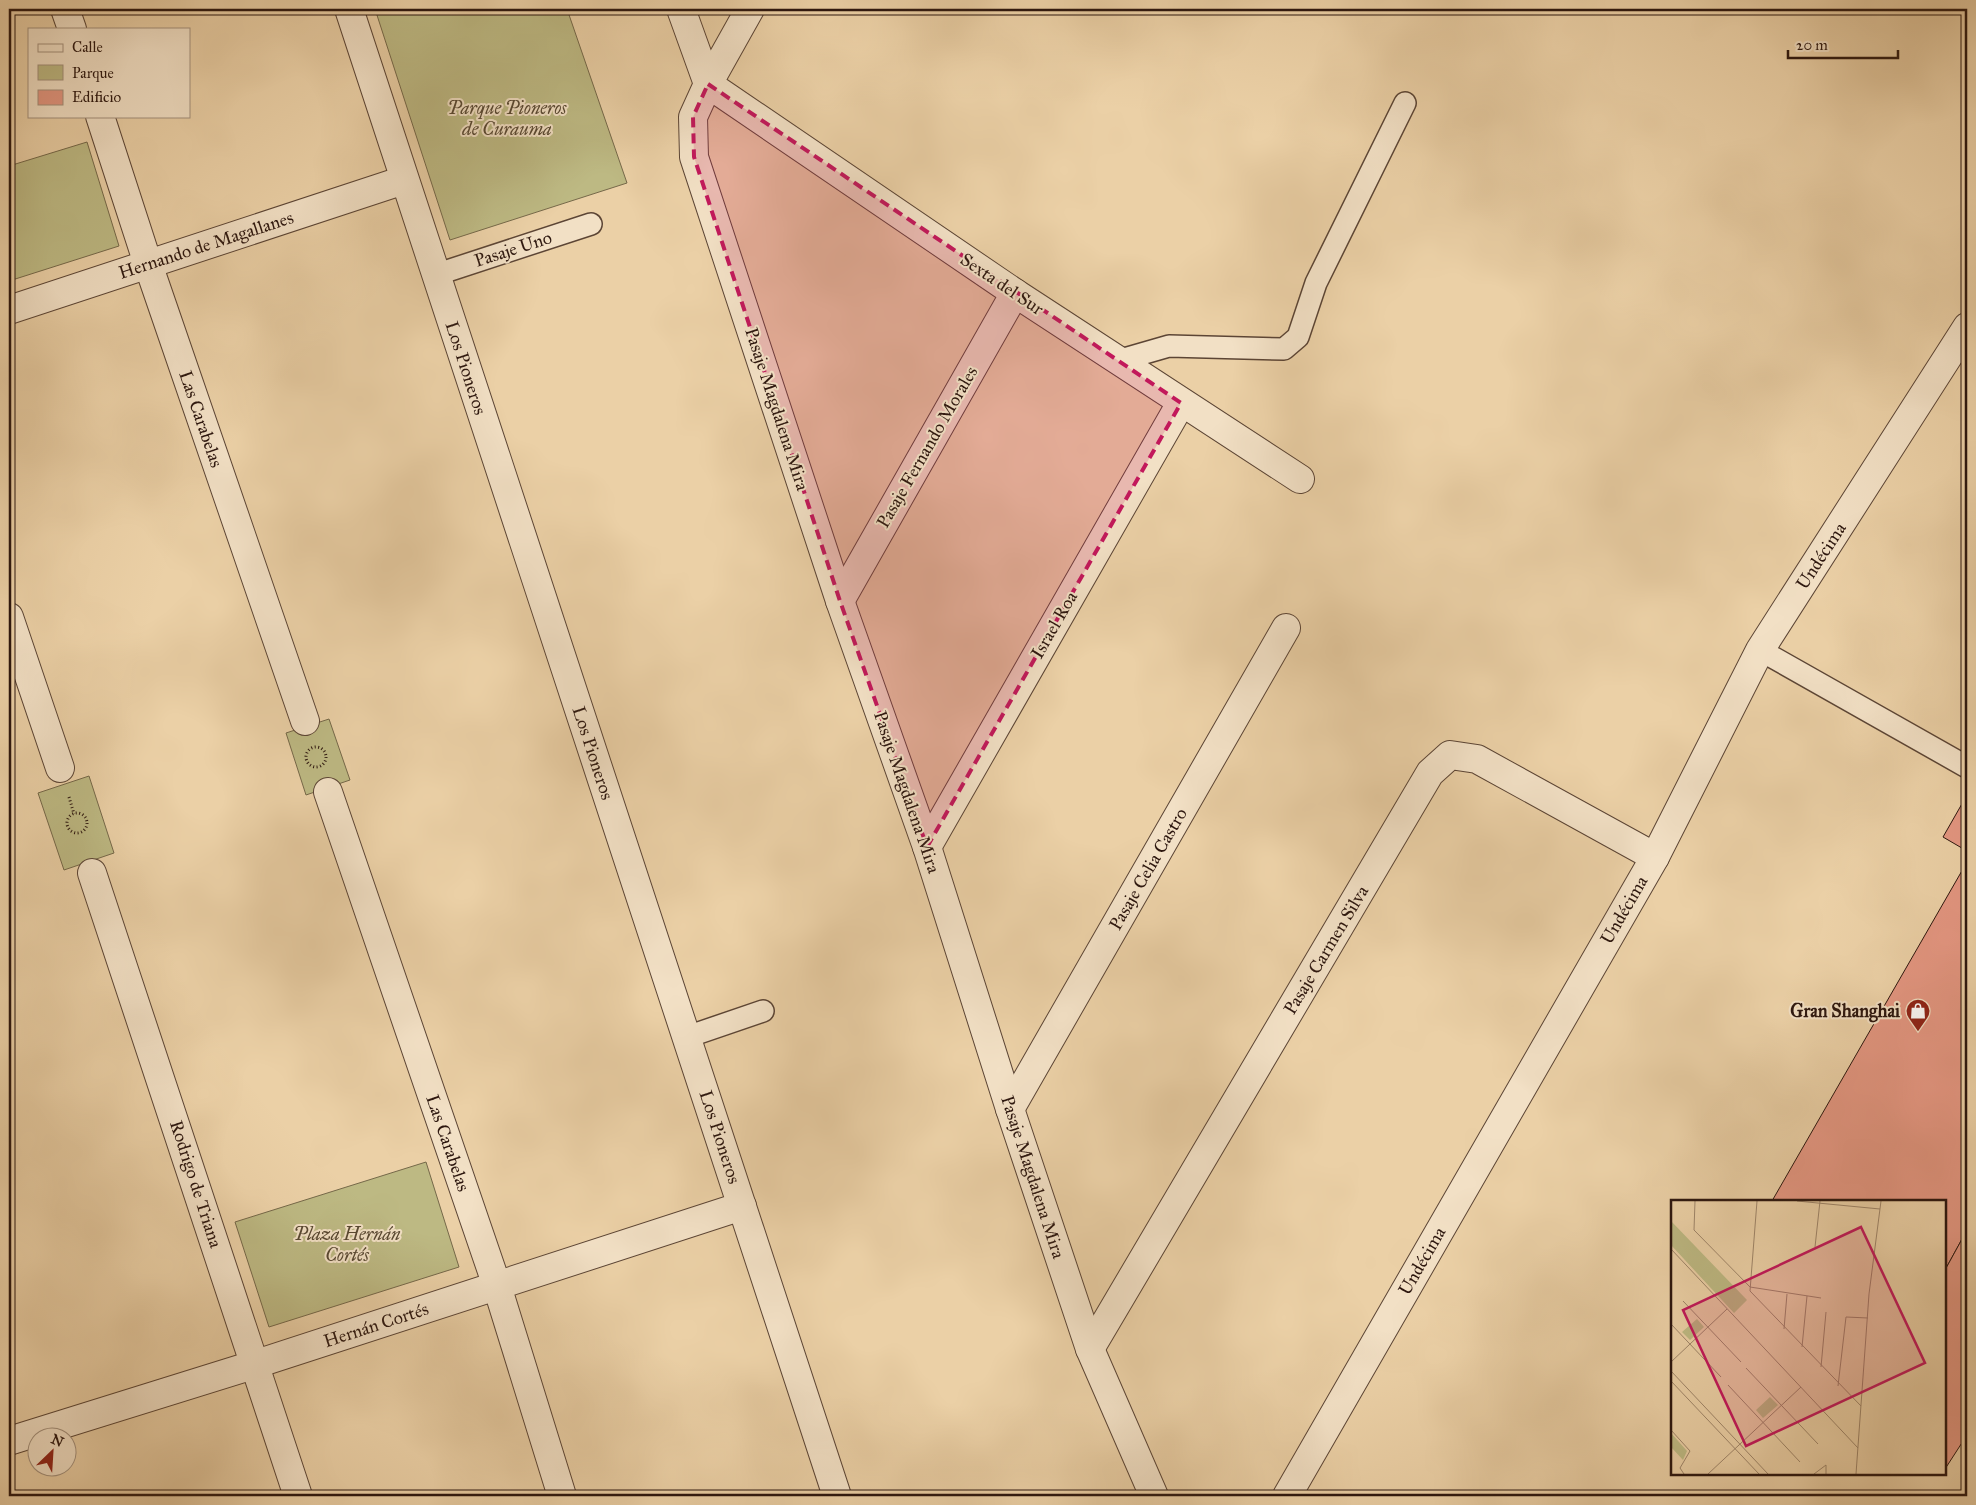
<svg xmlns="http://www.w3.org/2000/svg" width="1976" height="1505" font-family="'IM FELL Great Primer',serif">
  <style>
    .green { fill: #bdb983; stroke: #756849 }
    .building { fill: #e49782; stroke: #2d170f }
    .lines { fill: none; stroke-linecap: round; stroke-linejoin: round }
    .service-casing { stroke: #5c4535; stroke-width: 24 }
    .minor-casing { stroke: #5c4535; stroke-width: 30 }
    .tertiary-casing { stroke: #5c4535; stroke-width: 30 }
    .path { stroke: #2d170f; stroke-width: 3; stroke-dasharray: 1 2.5; stroke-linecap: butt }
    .service { stroke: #f2e0c5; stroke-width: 21 }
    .minor { stroke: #f2e0c5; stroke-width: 28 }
    .tertiary { stroke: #f2e0c5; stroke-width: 28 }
    .marked { fill: #c2185b; fill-opacity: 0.2; stroke: #c2185b; stroke-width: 4; stroke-dasharray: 10 6; stroke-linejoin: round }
    .labels { text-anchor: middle; stroke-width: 4; stroke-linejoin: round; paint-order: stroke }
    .park-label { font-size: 18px; font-style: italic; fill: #584832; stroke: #f2e0c5 }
    .street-label { font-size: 18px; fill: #2d170f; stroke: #f2e0c5 }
    .poi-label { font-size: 18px; font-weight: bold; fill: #2d170f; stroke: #f2e0c5; text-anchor: end }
    .inset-road { fill: none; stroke: #9f866a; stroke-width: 1 }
    .view { fill: #c2185b; fill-opacity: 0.15; stroke: #c2185b; stroke-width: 2.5 }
    .inset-edge { fill: none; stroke: #2d170f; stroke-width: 2.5 }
  </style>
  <rect width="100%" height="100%" fill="#ebd0a6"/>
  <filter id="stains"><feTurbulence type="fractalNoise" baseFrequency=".004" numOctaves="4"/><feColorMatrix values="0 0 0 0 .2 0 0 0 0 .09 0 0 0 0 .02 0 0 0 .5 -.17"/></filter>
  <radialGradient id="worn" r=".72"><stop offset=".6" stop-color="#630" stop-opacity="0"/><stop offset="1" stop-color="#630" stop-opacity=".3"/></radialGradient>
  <g class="green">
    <path d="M375 9H567L627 183 450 240Z"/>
    <path d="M87 142 119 246 9 281V166Z"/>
    <path d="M329 719 350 780 306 795 286 733Z"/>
    <path d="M89 776 114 853 64 870 38 793Z"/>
    <path d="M426 1162 459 1267 269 1327 235 1222Z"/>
  </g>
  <g class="building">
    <path d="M1967 795V851L1943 837Z"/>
    <path d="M1967 862V1230L1945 1270V1201H1772Z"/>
    <path d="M1967 1230V1435L1945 1469V1270Z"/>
  </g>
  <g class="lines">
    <defs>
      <g id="service">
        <path d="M435 275 591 224"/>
        <path d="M1117 361 1169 346 1284 349 1298 337 1316 283 1405 103"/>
        <path d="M1760 650 1967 767"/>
        <path d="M687 1037 763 1011"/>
      </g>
      <g id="minor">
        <path d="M65 9 72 29"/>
        <path d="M349 9 837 1496"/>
        <path d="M681 9 708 84"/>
        <path d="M750 9 708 84 693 117 694 157 840 601 927 847 1010 1109 1090 1349 1154 1496"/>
        <path d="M708 84 1015 293 1300 479"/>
        <path d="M100 116 148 264 305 721"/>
        <path d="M9 310 404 180"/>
        <path d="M840 601 1015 293"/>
        <path d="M9 617 60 768"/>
        <path d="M328 792 497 1286 562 1496"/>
        <path d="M927 847 1181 403"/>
        <path d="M92 873 298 1496"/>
        <path d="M1010 1109 1286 628"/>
        <path d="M1090 1349 1430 773 1450 755 1477 759 1655 857"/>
        <path d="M9 1441 256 1364 742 1206"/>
      </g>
      <path id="tertiary" d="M1287 1496 1655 857 1760 650 1967 327"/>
    </defs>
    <use href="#service" class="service-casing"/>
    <use href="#minor" class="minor-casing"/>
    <use href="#tertiary" class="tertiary-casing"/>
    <g class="path">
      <circle cx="316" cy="757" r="10"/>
      <path d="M69 797 74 814"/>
      <circle cx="77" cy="823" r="10"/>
    </g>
    <use href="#service" class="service"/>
    <use href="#minor" class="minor"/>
    <use href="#tertiary" class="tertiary"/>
  </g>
  <path class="marked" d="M708 84 1181 403 927 847 840 601 694 157 693 117Z"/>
  <defs>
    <symbol id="shop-pin" viewBox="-11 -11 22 30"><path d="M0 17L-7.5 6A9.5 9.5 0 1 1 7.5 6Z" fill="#8f2418" stroke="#f2e0c5"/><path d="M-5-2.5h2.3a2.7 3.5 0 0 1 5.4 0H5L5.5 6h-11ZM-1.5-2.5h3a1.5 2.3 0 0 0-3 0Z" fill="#fff"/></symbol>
  </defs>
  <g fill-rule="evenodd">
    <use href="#shop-pin" x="1904" y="997" width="28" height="38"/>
  </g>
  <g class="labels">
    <g class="park-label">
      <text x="507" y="114">Parque Pioneros<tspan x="507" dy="21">de Curauma</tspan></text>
      <text x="347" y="1240">Plaza Hernán<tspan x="347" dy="21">Cortés</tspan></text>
    </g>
    <g class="street-label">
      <text transform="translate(206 245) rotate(-18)" y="6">Hernando de Magallanes</text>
      <text transform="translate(513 249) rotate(-18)" y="6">Pasaje Uno</text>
      <text transform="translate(1002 284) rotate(34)" y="6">Sexta del Sur</text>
      <text transform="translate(466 368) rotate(72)" y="6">Los Pioneros</text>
      <text transform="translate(777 409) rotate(72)" y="6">Pasaje Magdalena Mira</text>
      <text transform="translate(201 419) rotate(71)" y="6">Las Carabelas</text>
      <text transform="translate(927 447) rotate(-60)" y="6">Pasaje Fernando Morales</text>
      <text transform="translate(1821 556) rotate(-57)" y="6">Undécima</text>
      <text transform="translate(1054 625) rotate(-60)" y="6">Israel Roa</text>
      <text transform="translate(593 753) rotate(72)" y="6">Los Pioneros</text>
      <text transform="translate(907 792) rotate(71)" y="6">Pasaje Magdalena Mira</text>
      <text transform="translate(1148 869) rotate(-60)" y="6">Pasaje Celia Castro</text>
      <text transform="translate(1624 910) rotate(-60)" y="6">Undécima</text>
      <text transform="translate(1326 950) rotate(-59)" y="6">Pasaje Carmen Silva</text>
      <text transform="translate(720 1137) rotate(72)" y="6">Los Pioneros</text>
      <text transform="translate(448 1143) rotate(71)" y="6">Las Carabelas</text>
      <text transform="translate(1033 1177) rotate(72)" y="6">Pasaje Magdalena Mira</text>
      <text transform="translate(196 1184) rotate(72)" y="6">Rodrigo de Triana</text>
      <text transform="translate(1422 1261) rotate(-60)" y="6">Undécima</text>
      <text transform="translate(376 1325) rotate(-18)" y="6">Hernán Cortés</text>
    </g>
    <g class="poi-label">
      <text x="1900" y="1017">Gran Shanghai</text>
    </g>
  </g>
  <g transform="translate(1671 1200)">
    <rect width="275" height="275" fill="#ebd0a6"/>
    <path d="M0 21 76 100 63 113 0 45ZM26 119 33 127 19 140 11 132ZM99 197 107 205 92 218 85 210ZM0 233 16 251 12 260 0 247Z" fill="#bdb983"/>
    <path class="inset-road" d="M24 1 23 30 79 87M86 1 79 91 190 206M126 1 209 9M144 47 149 1M0 49 187 248M79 87 150 98M12 101 70 162M0 124 50 177M113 129 116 94M131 147 136 96M0 162 56 109M150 167 155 112M75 168 147 244M0 171 97 274M0 181 88 274M57 185 129 262M167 186 175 117 197 118M0 230 19 251 9 268 13 274M37 274 130 187M143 274 155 265V274M185 274 198 94 210 1"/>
    <path class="view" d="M190 27 254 163 75 246 12 110Z"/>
    <rect width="275" height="275" class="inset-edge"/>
  </g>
  <rect width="1976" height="1505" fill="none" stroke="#ebd0a6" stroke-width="30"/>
  <rect x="10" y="10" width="1956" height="1485" fill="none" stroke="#2d170f" stroke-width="2.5"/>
  <rect x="15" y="15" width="1946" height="1475" fill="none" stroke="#2d170f"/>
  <rect x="28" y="28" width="162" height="90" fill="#f2e0c5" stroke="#a3907c"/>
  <rect x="38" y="44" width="25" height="8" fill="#f2e0c5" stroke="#a3907c"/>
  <text x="72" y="52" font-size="15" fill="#2d170f">Calle</text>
  <rect x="38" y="65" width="25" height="15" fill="#bdb983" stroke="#a3907c"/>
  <text x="72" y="78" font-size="15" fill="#2d170f">Parque</text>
  <rect x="38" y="90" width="25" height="15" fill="#e49782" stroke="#a3907c"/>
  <text x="72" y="102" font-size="15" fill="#2d170f">Edificio</text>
  <g transform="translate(52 1452) rotate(25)"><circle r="24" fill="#f2e0c5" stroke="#a3907c"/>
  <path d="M0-4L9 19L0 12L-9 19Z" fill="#8f2418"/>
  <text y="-8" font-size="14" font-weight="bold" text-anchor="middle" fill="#2d170f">N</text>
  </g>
  <path d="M1788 50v8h110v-8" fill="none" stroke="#2d170f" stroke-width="2.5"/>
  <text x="1796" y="50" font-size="15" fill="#2d170f" stroke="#f2e0c5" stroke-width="4" paint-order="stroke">20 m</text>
  <rect width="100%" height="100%" filter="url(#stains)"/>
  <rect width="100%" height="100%" fill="url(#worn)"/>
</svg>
